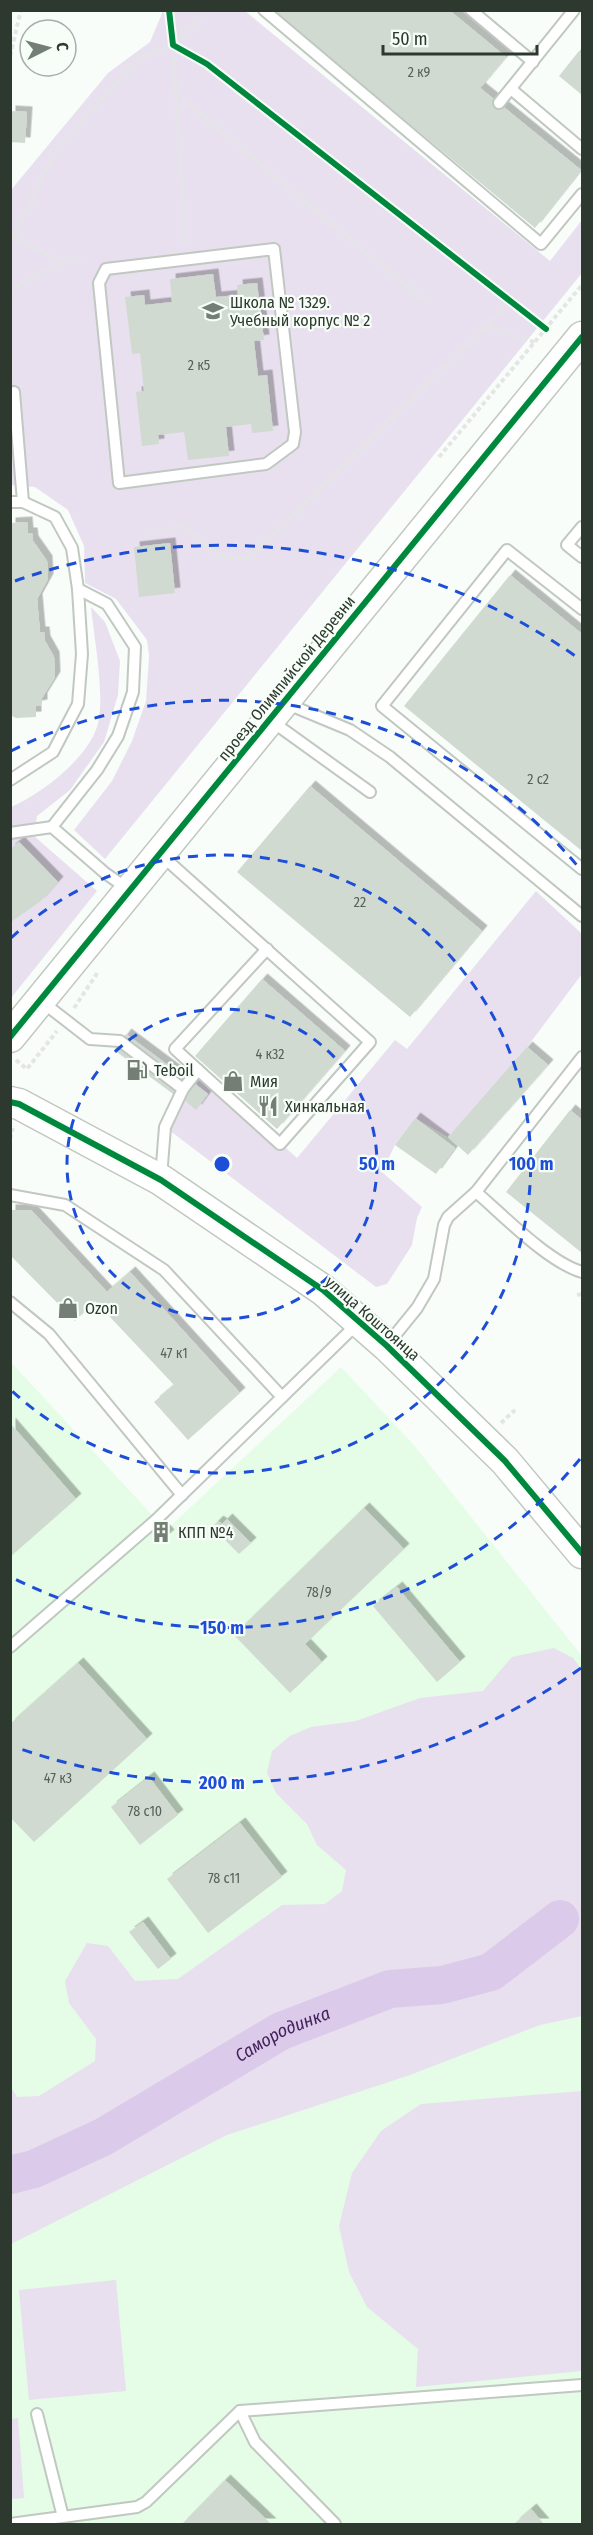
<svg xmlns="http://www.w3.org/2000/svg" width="593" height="2535" font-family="'Fira Sans Condensed',sans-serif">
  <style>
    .built { fill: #e5fce7 }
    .green { fill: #e8e0ef }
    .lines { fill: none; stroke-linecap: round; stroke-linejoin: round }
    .river { stroke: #dbcaea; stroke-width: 38 }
    .building { fill: #d0dad1; filter: url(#shadow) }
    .lane-casing { stroke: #c0c8c1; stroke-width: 14 }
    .secondary-casing { stroke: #c0c8c1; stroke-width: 33 }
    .path { stroke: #e4e6e5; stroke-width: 4; stroke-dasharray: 4.5 3; stroke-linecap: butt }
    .lane { stroke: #fefffe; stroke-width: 10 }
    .secondary { stroke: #fefffe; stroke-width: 30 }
    .cycleway-casing { stroke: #f7fef8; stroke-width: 10 }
    .cycleway { stroke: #00873e; stroke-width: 6 }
    .ring { fill: none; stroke: #1d4ed8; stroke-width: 3; stroke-dasharray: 10 8 }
    .labels { text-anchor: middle; stroke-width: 4.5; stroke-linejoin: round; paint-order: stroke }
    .number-label { font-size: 14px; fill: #566157 }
    .poi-label { font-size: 16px; fill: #2d392e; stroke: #f7fef8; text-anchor: start }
    .street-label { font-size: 16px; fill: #2d392e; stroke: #f7fef8 }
    .water-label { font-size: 18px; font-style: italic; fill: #44215a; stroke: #f7fef8 }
    .centre { fill: #1d4ed8; stroke: #f7fef8; stroke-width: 3 }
    .ring-label { font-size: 18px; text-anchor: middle; font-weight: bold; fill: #1d4ed8; stroke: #f7fef8; stroke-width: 4.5; stroke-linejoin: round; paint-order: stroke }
  </style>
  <defs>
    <filter id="shadow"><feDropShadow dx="5.5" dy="-5.5" stdDeviation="0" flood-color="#0004"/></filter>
  </defs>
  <rect width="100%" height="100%" fill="#f8fdf9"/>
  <path class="built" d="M10 1361 166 1530 341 1367 413 1444 582 1656V2524H11Z"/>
  <g class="green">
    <path d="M163 11H245L550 261 582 220V273L105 859 74 830 112 781 132 741 146 701 149 656 147 640 116 599 85 583 84 546 68 510 35 487 11 485V190L108 73 150 42Z"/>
    <path d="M91 607 105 622 120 661 118 695 104 742 70 790 37 816 34 836 97 891 11 998 10 923 40 902 58 882 19 842 11 849V807C41 794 86 760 97 727 106 700 94 638 91 607Z"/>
    <path d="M536 891 582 934V974L527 1047 448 1137 415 1118 395 1145 382 1172 422 1207 417 1218 412 1245 387 1284 376 1287 165 1127 198 1070 297 1158 395 1040 407 1049Z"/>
    <path d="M554 1648 573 1658 582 1670V2016L540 2025 410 2075 227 2135 11 2244V2087L17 2097 39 2096 95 2061 96 2039 69 2003 65 1981 87 1943 108 1946 135 1981 178 1979 282 1905 325 1904 342 1891 346 1870 317 1845 307 1824 276 1793 267 1773 272 1751 290 1736 311 1727 356 1721 420 1698 483 1691 512 1657Z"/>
    <path d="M582 2091V2371L416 2387 418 2349 367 2307 349 2272 339 2226 352 2173 381 2131 421 2104Z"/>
    <path d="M116 2280 126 2391 29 2400 19 2290Z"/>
    <path d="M18 2418 24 2498 11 2499V2419Z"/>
  </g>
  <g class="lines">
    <path class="river" id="s1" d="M10 2175 34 2169 103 2137 281 2031 390 1989 442 1985 491 1972 560 1919"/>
  </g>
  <g class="building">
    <path d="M271 10H449L506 57 480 88 581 170 535 228Z"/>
    <path d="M579 51 582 54V95L559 76Z"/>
    <path d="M10 111 27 112 25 143 10 142Z"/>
    <path d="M213 274 216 297 238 295 237 285 257 283 264 340 254 341 258 376 267 375 273 431 252 433 251 424 226 427 229 456 188 460 184 432 158 435 159 444 142 446 136 392 144 391 140 353 132 354 125 297 144 295 145 305 172 302 170 279Z"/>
    <path d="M27 522 28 533H32L33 541 47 561 48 579 37 599 40 632H44L45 641 54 657 55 677 42 698V705L36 706V717L16 718 10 715V523Z"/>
    <path d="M170 543 175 593 139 597 134 547Z"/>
    <path d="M510 575 582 634V851L404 706Z"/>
    <path d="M310 786 482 931 410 1017 237 872Z"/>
    <path d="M19 842 58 882 40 902 10 923V849Z"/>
    <path d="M262 979 345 1051 277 1129 195 1056Z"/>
    <path d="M126 1034 185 1078 173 1094 114 1050Z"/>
    <path d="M527 1047 548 1065 468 1155 448 1137Z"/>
    <path d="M194 1083 208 1094 196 1110 183 1099Z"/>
    <path d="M570 1110 582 1120V1253L506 1192Z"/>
    <path d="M415 1118 455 1148 436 1174 395 1145Z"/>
    <path d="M10 1210H31L107 1292 130 1272 240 1393 188 1440 154 1402 174 1385 95 1301 75 1321 10 1255Z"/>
    <path d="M10 1423 76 1499 10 1557Z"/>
    <path d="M364 1508 404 1549 305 1644 322 1662 290 1693 234 1635Z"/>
    <path d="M227 1519 251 1543 239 1554 212 1527 218 1521 222 1524Z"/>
    <path d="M159 1524 169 1535 163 1540 153 1529Z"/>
    <path d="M397 1587 460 1662 437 1682 373 1606Z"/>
    <path d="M78 1663 147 1739 34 1842 10 1817V1724Z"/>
    <path d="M149 1777 178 1815 140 1845 111 1807Z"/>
    <path d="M240 1823 282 1877 208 1933 167 1879Z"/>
    <path d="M143 1922 171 1959 158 1969 129 1932Z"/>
    <path d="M225 2480 271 2524H182Z"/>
    <path d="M531 2509 544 2524H514Z"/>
  </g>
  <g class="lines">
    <defs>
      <g id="lane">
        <path d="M264 10 541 244 582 194"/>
        <path d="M471 10 533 62"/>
        <path d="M511 89 582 149"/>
        <path d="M499 103 574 10"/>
        <path d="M274 249 295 432 293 444 266 464 119 483 99 283 106 269Z"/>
        <path d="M14 392 23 502"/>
        <path d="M10 502H23L55 517 72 548 78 589 107 604 135 647 133 692 118 736 97 770 52 827 105 873 128 889"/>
        <path d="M582 527 567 545 582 557"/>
        <path d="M582 609 507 550 382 706 582 869"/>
        <path d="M285 703 350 730 390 757 582 916"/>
        <path d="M270 720 370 792"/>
        <path d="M10 780 53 752 78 704 82 654 78 589"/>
        <path d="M10 833 52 827"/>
        <path d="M160 854 370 1042 280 1144 198 1070 183 1089"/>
        <path d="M41 1001 90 1039 120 1041 183 1089 165 1127 161 1177"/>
        <path d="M198 1070 175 1049 267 949"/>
        <path d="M476 1192C504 1216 548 1262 582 1272"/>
        <path d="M10 1195 65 1205 164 1270 282 1397"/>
        <path d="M10 1302 49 1334 182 1495"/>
        <path d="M387 1345 417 1308 434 1279 444 1225 448 1217 476 1192 582 1057"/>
        <path d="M10 1647 156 1520 357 1324"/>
        <path d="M240 2411 255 2442 335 2524"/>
        <path d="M37 2414 63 2517"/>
        <path d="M10 2524 137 2507 146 2502 240 2411 582 2385"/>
      </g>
      <g id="secondary">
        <path d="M10 1037 582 337"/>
        <path d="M10 1102 19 1104 161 1180 323 1290 387 1346 505 1461 582 1553"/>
      </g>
    </defs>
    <use href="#lane" class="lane-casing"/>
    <use href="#secondary" class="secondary-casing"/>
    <g class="path">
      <path d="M173 45 185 245"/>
      <path d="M10 56 21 10"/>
      <path d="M176 94 426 302"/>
      <path d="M10 237 60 260"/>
      <path d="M10 245 55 151 139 58 173 45 210 10"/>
      <path d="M10 292C36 275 51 262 82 259"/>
      <path d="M487 326 510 300"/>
      <path d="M10 348 13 380"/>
      <path d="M439 457 582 285"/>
      <path d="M145 536 182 525 218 556 249 558 487 326 537 343"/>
      <path d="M74 1008 98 972"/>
      <path d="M16 1060 27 1069 57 1031"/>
      <path d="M10 1139 13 1128"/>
      <path d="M577 1295 582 1294"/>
      <path d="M501 1423 515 1410"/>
    </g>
    <use href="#lane" class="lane"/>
    <use href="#secondary" class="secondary"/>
    <defs>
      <g id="cycleway">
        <path d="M169 10 173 45 207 64 546 329"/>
        <path d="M10 1037 582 337"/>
        <path d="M10 1102 19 1104 161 1180 323 1290 387 1346 505 1461 582 1553"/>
      </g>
    </defs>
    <use href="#cycleway" class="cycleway-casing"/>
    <use href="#cycleway" class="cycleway"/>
  </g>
  <g class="ring">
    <circle cx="222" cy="1164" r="155"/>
    <path d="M11 938A309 309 0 1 1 11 1390"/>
    <path d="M580 1459A464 464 0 0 1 11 1577M11 751A464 464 0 0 1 580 869"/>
    <path d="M581 1668A619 619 0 0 1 15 1747M15 581A619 619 0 0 1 581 660"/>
  </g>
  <defs>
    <symbol id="school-bare" viewBox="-9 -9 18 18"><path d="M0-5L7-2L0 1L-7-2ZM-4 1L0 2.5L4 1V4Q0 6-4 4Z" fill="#747e75" stroke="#f7fef8" stroke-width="2.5" paint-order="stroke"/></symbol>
    <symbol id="fuel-bare" viewBox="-9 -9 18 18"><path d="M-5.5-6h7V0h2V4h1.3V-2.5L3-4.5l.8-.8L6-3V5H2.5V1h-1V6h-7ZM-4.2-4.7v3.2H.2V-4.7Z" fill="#747e75" stroke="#f7fef8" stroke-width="2.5" paint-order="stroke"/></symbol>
    <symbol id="shop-bare" viewBox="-9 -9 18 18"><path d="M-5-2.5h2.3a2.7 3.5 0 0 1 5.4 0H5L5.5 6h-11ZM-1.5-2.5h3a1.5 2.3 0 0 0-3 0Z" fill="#747e75" stroke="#f7fef8" stroke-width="2.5" paint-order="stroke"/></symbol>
    <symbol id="restaurant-bare" viewBox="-9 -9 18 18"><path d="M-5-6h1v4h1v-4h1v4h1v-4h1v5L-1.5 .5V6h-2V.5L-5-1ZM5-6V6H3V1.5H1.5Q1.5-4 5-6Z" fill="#747e75" stroke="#f7fef8" stroke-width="2.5" paint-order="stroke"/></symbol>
    <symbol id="building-bare" viewBox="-9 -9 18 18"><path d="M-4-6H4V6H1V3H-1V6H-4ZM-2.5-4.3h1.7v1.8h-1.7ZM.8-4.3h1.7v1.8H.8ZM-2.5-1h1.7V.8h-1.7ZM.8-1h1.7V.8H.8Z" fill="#747e75" stroke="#f7fef8" stroke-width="2.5" paint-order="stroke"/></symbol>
  </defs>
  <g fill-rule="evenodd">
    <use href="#school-bare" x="198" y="296" width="30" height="30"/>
    <use href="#fuel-bare" x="122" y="1055" width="30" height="30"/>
    <use href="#shop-bare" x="218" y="1066" width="30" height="30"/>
    <use href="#restaurant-bare" x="253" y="1091" width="30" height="30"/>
    <use href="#shop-bare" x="53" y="1293" width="30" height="30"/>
    <use href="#building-bare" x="146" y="1517" width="30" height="30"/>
  </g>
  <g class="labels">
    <g class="number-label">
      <text x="419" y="77">2 к9</text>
      <text x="199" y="370">2 к5</text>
      <text x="538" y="784">2 с2</text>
      <text x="360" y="907">22</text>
      <text x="270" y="1059">4 к32</text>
      <text x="174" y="1358">47 к1</text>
      <text x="319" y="1597">78/9</text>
      <text x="58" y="1783">47 к3</text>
      <text x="145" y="1816">78 с10</text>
      <text x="224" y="1883">78 с11</text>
    </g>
    <g class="poi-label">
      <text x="230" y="308">Школа № 1329.<tspan x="230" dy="18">Учебный корпус № 2</tspan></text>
      <text x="154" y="1076">Teboil</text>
      <text x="250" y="1087">Мия</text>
      <text x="285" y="1112">Хинкальная</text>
      <text x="85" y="1314">Ozon</text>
      <text x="178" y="1538">КПП №4</text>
    </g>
    <g class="street-label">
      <text transform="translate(286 678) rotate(-51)" y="6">проезд Олимпийской Деревни</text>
      <text transform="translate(373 1318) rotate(41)" y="6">улица Коштоянца</text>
    </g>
    <g class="water-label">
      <text dy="6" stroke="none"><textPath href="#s1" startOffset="308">Самородинка</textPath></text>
    </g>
  </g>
  <circle cx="222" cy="1164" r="9" class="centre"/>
  <g class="ring-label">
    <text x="377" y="1170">50 m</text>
    <text x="531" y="1170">100 m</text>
    <text x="222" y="1634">150 m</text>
    <text x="222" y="1789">200 m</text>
  </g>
  <rect width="593" height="2535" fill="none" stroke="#2d392e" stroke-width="24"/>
  <g transform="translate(48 48) rotate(84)"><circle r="28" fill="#f7fef8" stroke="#a6afa7" stroke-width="1.5"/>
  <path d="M0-4.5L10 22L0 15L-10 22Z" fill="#747e75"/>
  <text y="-9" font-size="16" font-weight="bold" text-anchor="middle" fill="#2d392e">С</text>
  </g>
  <path d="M383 45v9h154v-9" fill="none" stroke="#2d392e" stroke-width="3"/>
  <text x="392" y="45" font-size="18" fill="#2d392e" stroke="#f7fef8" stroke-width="4.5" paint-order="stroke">50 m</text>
</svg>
